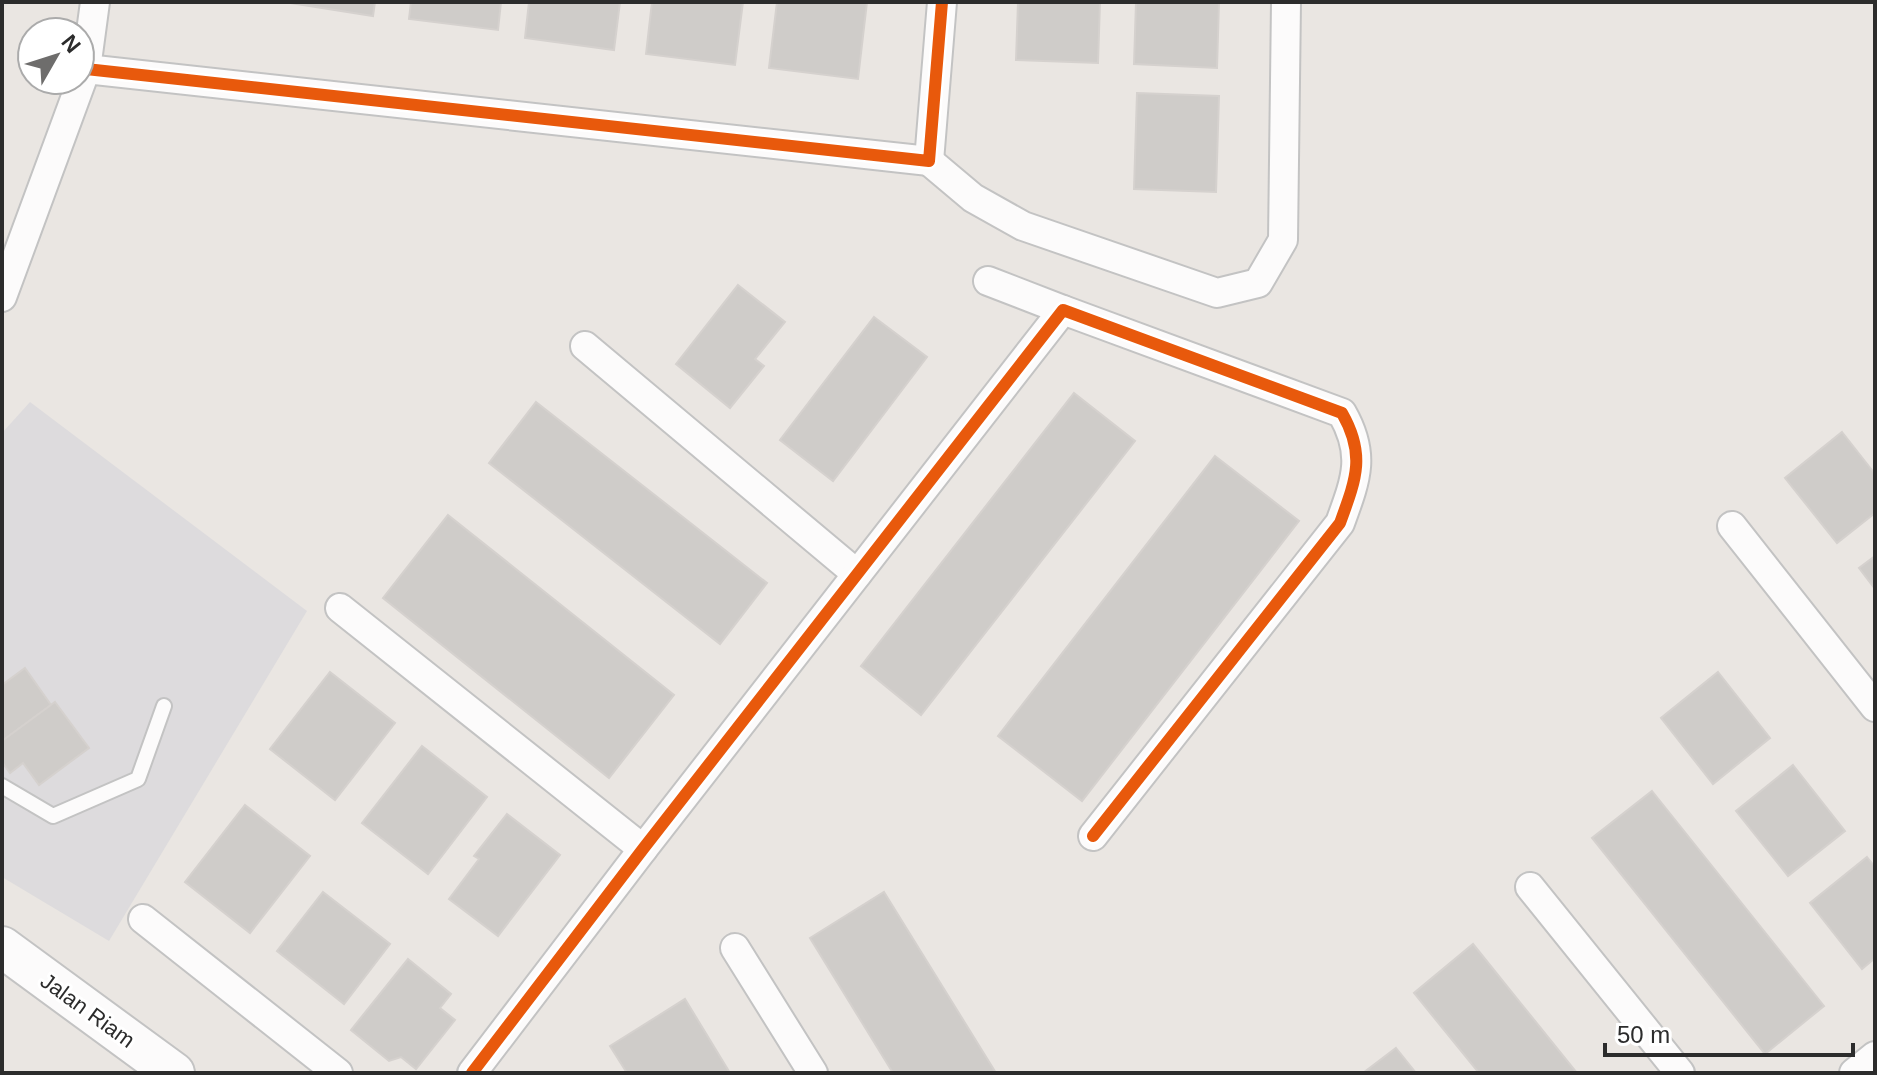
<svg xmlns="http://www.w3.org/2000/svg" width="1877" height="1075" font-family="Arial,sans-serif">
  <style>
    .industrial { fill: #dddbdd }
    .building { fill: #cfccc9; stroke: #d5d1ce; stroke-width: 2 }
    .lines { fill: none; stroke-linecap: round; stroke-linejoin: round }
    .service-casing { stroke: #c3c3c3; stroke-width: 18 }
    .minor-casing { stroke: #c3c3c3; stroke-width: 32 }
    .secondary-casing { stroke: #c3c3c3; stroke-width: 44 }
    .service { stroke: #fcfbfb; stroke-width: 14 }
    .minor { stroke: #fcfbfb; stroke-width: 28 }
    .secondary { stroke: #fcfbfb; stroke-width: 40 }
    .cycleway-casing { stroke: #fff; stroke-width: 17 }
    .cycleway { stroke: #e8590c; stroke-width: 12 }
    .labels { text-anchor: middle; stroke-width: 6; stroke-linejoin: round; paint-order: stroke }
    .street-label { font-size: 22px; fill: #2c2c2c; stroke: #fff }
  </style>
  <rect width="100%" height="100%" fill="#eae6e2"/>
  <path class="industrial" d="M30 402 307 611 109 941 2 877V433Z"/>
  <g class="building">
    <path d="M284 2H375L373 16Z"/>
    <path d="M411 2H501L498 30 409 19Z"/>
    <path d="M529 2H620L614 50 525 38Z"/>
    <path d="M652 2H743L735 65 646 54Z"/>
    <path d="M777 2H867L858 79 769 68Z"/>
    <path d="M1018 2H1100L1098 63 1016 60Z"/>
    <path d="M1136 2H1219L1217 68 1134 64Z"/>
    <path d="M1137 93 1219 96 1216 192 1134 189Z"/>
    <path d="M738 285 785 322 755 359 764 366 730 408 676 364Z"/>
    <path d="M874 317 927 357 833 481 780 440Z"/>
    <path d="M1074 393 1135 441 921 715 861 666Z"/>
    <path d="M536 402 767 583 720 644 489 463Z"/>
    <path d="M1842 432 1875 474V513L1837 543 1785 478Z"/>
    <path d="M1215 456 1299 521 1082 801 998 736Z"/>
    <path d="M448 515 674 695 609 778 383 598Z"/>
    <path d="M1875 556V589L1859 568Z"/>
    <path d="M25 668 51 705 2 741V685Z"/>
    <path d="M330 672 395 723 335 800 270 749Z"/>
    <path d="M1718 672 1770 738 1713 784 1661 718Z"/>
    <path d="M55 702 89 748 39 785 23 763 10 773 2 762V741Z"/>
    <path d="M422 746 487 797 428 874 362 823Z"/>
    <path d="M1793 765 1845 831 1788 876 1736 811Z"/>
    <path d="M1652 791 1824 1006 1765 1054 1592 838Z"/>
    <path d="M245 805 310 856 250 933 185 882Z"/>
    <path d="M507 814 560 855 498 936 449 899 479 859 474 856Z"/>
    <path d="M1867 857 1875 867V958L1862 969 1810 903Z"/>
    <path d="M323 892 390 944 344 1004 277 951Z"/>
    <path d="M884 892 996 1073H893L810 938Z"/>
    <path d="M1473 944 1577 1073H1479L1414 993Z"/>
    <path d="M408 959 451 994 440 1008 455 1020 416 1069 401 1057 389 1061 351 1030Z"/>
    <path d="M685 999 730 1073H627L610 1046Z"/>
    <path d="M1396 1048 1416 1073H1363Z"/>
  </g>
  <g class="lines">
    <defs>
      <path id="service" d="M2 786 53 816 138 779 164 706"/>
      <g id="minor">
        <path d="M86 69 929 161 942 2"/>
        <path d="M929 161 973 198 1023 226 1217 293 1258 283 1283 240 1286 2"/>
        <path d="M988 281 1063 310"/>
        <path d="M2 297 86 69 95 2"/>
        <path d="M585 346 857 574"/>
        <path d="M1732 526 1875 707"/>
        <path d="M340 608 643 849"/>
        <path d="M1530 887 1680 1073"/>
        <path d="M143 919 338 1073"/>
        <path d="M735 948 813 1073"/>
        <path d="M472 1073 643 849 1063 310 1342 413C1366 455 1356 479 1340 523L1093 836"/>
        <path d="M1854 1073 1875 1056"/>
      </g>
      <path id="secondary" d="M2 947 174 1073"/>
    </defs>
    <use href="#service" class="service-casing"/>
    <use href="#minor" class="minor-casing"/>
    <use href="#secondary" class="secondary-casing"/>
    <use href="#service" class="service"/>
    <use href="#minor" class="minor"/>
    <use href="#secondary" class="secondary"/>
    <defs>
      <g id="cycleway">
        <path d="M86 69 929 161 942 2"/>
        <path d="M472 1073 643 849 1063 310 1342 413C1366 455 1356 479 1340 523L1093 836"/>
      </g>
    </defs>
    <use href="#cycleway" class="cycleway-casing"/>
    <use href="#cycleway" class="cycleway"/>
  </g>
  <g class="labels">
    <g class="street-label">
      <text transform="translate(88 1010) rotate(36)" y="8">Jalan Riam</text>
    </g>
  </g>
  <rect width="1877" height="1075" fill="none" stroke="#2c2c2c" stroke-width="8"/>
  <g transform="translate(56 56) rotate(51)"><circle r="38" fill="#ffffff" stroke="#ababab" stroke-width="2"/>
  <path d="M0-6L14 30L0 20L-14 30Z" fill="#6e6d6c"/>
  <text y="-12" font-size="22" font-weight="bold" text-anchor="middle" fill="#2c2c2c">N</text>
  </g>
  <path d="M1605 1043v12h248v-12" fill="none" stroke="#2c2c2c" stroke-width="4"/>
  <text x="1617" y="1043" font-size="24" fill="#2c2c2c" stroke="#ffffff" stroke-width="6" paint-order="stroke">50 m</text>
</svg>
